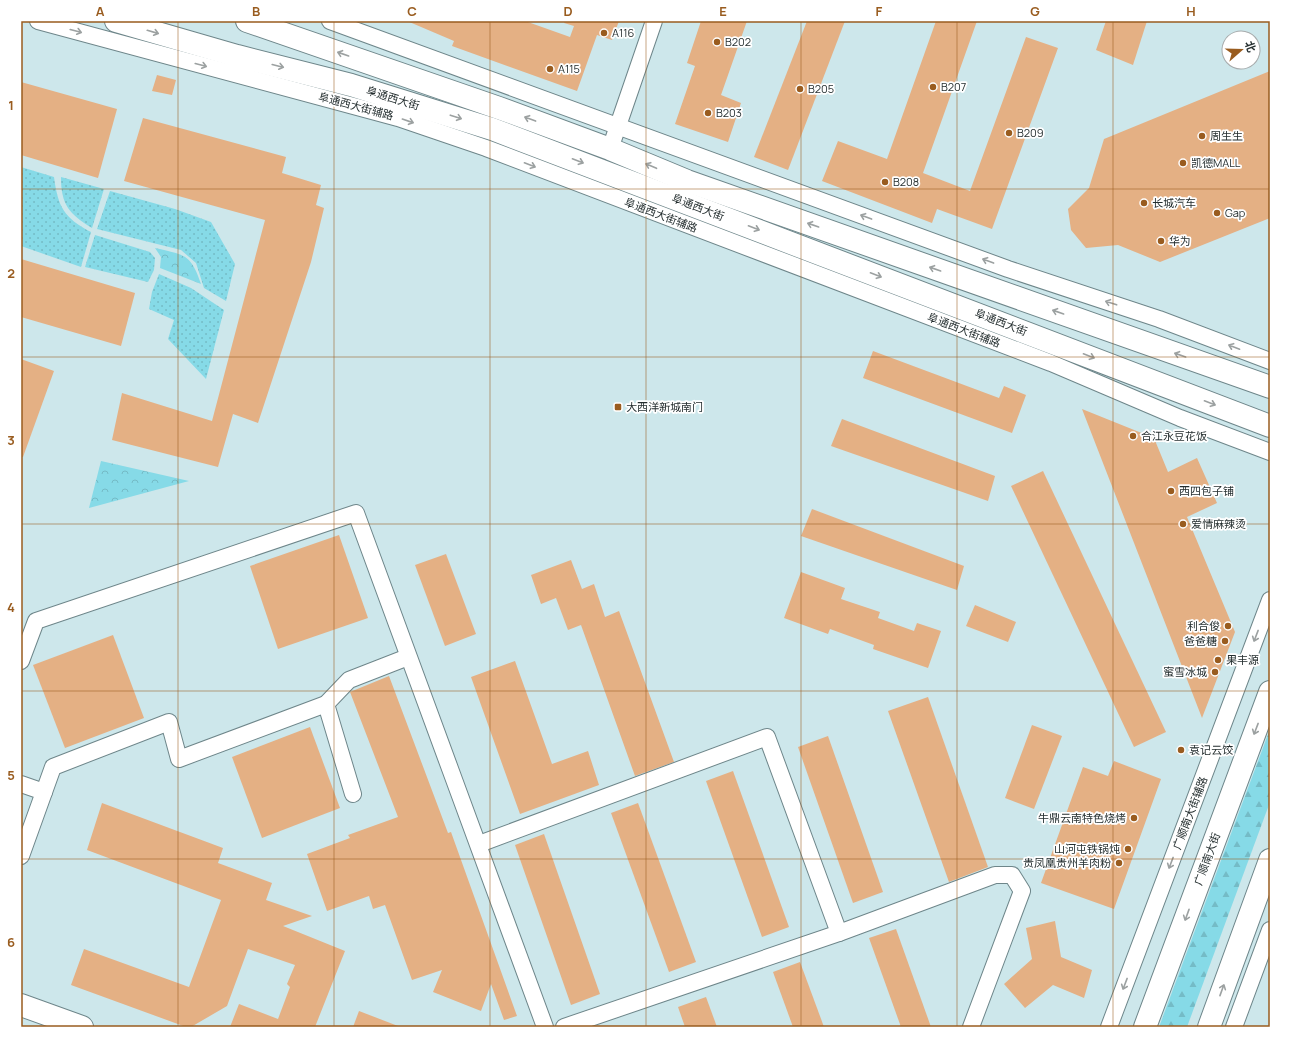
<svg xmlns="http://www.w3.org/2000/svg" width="1291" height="1048" font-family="Manrope,'Noto Sans SC',sans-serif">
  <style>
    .grass { fill: url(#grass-dots) }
    .forest { fill: url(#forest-firs) }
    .park { fill: url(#park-crowns) }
    .building { fill: #e4b084 }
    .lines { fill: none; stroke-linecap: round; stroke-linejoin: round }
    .street-casing { stroke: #6e868a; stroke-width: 18 }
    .secondary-casing { stroke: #6e868a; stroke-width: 24 }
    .primary-casing { stroke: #6e868a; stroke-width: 24 }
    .street { stroke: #fff; stroke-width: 16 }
    .secondary { stroke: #fff; stroke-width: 22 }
    .primary { stroke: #fff; stroke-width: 22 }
    .oneway { stroke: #9ca1a1 }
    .grid { fill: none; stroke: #995c1f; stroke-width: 1; stroke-opacity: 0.55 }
    .poi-dot { fill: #995c1f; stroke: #fff; stroke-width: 1.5 }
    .labels { text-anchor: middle; stroke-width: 3.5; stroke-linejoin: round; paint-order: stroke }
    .poi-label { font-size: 11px; fill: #242e2f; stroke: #fff; text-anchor: start }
    .street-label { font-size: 11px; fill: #242e2f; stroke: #fff }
    .neatline { fill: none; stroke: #995c1f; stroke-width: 1.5 }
    .grid-label { font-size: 13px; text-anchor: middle; font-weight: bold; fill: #995c1f }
  </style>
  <defs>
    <pattern id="grass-dots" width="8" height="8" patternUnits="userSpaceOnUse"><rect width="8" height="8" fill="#86dae7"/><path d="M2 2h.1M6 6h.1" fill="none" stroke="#74bbc6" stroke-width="1.8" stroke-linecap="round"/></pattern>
    <pattern id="forest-firs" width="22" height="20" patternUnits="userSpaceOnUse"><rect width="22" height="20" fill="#86dae7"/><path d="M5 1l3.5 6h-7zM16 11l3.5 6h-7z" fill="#74bbc6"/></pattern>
    <pattern id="park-crowns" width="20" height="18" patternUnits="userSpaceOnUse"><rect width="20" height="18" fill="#86dae7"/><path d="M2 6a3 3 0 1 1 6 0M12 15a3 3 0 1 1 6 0" fill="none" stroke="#74bbc6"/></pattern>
  </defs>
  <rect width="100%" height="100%" fill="#cde7eb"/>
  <g class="grass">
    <path d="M21 167 54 177C58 207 64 218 91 232L81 267 21 246Z"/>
    <path d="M61 177 104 189 92 228C69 214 61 205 61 177Z"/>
    <path d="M110 191 175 209 211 222 235 264 226 301 204 288 196 263 181 250 97 229Z"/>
    <path d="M95 235 150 252 155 258 154 270 148 282 85 267Z"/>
    <path d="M159 274 191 288 224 310 206 379 168 339 174 320 149 309 152 292Z"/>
  </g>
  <path class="forest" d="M1270 729V802L1187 1027H1159Z"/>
  <g class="park">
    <path d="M155 248C185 255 191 254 201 284L160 268 161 257Z"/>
    <path d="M101 461 189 481 89 508Z"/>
  </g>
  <g class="building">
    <path d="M407 21H525L570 37 574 26 564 23 565 21H619L612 40 597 35 577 91 452 46 454 41Z"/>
    <path d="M701 21H747L721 95 741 103 728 142 675 124 695 66 687 63Z"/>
    <path d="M807 21H845L788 170 754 157Z"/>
    <path d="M936 21H977L923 173 970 191 1026 37 1058 48 992 229 937 209 932 223 822 181 838 141 887 159Z"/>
    <path d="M1106 21H1147L1133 65 1096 50Z"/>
    <path d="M1270 71V218L1160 262 1118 245 1086 248 1071 230 1068 209 1089 188 1104 139Z"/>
    <path d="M157 75 176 80 172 95 152 91Z"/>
    <path d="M21 82 117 109 98 178 21 155Z"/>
    <path d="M143 118 286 157 282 173 321 185 316 205 324 208 311 262 258 423 233 414 218 467 112 440 122 393 212 421 265 220 124 181Z"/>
    <path d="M21 259 135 293 121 346 21 317Z"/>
    <path d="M873 351 999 398 1004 386 1026 395 1012 433 863 378Z"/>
    <path d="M21 359 54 371 23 457H21Z"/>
    <path d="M1082 409 1154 438 1168 472 1197 458 1217 503 1187 517 1235 632 1202 718Z"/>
    <path d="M842 419 995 476 988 501 831 446Z"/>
    <path d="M1043 471 1166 732 1134 747 1011 486Z"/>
    <path d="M812 509 964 566 957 590 801 536Z"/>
    <path d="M339 535 368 618 278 649 250 566Z"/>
    <path d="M446 554 476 634 445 646 415 565Z"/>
    <path d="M571 560 582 589 594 584 605 617 619 611 674 762 635 776 581 625 568 630 556 598 541 604 531 575Z"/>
    <path d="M801 572 845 588 841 599 880 612 878 618 914 631 917 623 941 631 928 668 873 649 874 645 830 629 828 634 784 618Z"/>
    <path d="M975 605 1016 622 1008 642 966 626Z"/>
    <path d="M113 635 144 718 65 748 33 665Z"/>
    <path d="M515 661 552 764 588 751 599 785 520 814 471 677Z"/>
    <path d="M389 676 448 833 451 832 517 1016 504 1020 491 984 481 1011 433 992 442 970 412 980 385 905 373 909 369 896 327 911 307 854 350 838 348 835 398 817 350 692Z"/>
    <path d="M928 697 988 867 949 882 888 711Z"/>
    <path d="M1032 725 1062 736 1034 809 1005 798Z"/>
    <path d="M310 727 340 808 262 838 232 757Z"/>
    <path d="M828 736 883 892 853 903 798 747Z"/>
    <path d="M1114 761 1161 779 1114 909 1041 883 1083 767 1108 776Z"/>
    <path d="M733 771 789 927 762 937 706 781Z"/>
    <path d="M102 803 223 848 218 863 272 883 266 900 312 916 283 926 345 951 315 1027H230L239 1004 278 1019 290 987 287 984 295 965 248 949 227 1006 191 1027H186L71 985 84 949 189 987 221 900 87 850Z"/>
    <path d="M638 803 696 962 669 972 611 813Z"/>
    <path d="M544 834 600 994 571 1005 515 845Z"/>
    <path d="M1055 921 1061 957 1092 970 1084 998 1053 985 1025 1008 1004 984 1032 959 1026 928Z"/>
    <path d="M896 929 931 1027H901L869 938Z"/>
    <path d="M800 962 824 1027H793L773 972Z"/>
    <path d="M706 997 717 1027H685L678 1007Z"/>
    <path d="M359 1011 398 1026V1027H353Z"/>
  </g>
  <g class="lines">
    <defs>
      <g id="street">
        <path d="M38 21 398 118 486 148 1051 363 1180 418 1270 452"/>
        <path d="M330 21 1008 269 1159 319 1270 361"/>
        <path d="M610 149 654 21"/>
        <path d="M21 661 36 621 356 513C418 685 483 855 545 1027"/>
        <path d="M326 704 353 794"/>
        <path d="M21 784 44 792"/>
        <path d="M479 844 767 737 839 933 564 1027"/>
        <path d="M21 856 53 767 169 722 179 759 326 704 349 680 408 657"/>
        <path d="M839 933 995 875H1012L1022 891 971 1027"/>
        <path d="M1109 1027 1270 600"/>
        <path d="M1234 1027 1270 930"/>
      </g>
      <path id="secondary" d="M21 1005 82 1027"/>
      <g id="primary">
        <path d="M116 21 237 56 351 85 492 129 1270 426"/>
        <path d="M247 21 499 108 610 149 687 181 1270 387"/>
        <path d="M1145 1027 1270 692"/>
        <path d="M1209 1027 1270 860"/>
      </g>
    </defs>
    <use href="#street" class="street-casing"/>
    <use href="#secondary" class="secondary-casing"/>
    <use href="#primary" class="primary-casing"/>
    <use href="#street" class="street"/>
    <use href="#secondary" class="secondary"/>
    <use href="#primary" class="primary"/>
  </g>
  <defs><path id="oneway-shaft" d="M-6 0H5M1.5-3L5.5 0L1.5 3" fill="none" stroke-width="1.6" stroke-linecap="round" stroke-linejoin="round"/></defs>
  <g class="oneway">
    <use href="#oneway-shaft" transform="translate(76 31) rotate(15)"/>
    <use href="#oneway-shaft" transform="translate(153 32) rotate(16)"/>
    <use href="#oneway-shaft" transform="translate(343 54) rotate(-161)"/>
    <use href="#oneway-shaft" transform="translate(201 65) rotate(15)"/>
    <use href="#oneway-shaft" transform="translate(278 66) rotate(14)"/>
    <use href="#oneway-shaft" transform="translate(456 117) rotate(18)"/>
    <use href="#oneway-shaft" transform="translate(530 119) rotate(-160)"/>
    <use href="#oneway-shaft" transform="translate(408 121) rotate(19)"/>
    <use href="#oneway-shaft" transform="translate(578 161) rotate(21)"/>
    <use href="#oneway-shaft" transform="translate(530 165) rotate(21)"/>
    <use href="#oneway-shaft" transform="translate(651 166) rotate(-157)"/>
    <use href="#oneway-shaft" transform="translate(866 217) rotate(-160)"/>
    <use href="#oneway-shaft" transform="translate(813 225) rotate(-161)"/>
    <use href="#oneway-shaft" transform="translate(754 228) rotate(21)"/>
    <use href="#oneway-shaft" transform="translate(988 261) rotate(-160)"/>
    <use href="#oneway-shaft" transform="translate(935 269) rotate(-161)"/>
    <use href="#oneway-shaft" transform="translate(876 275) rotate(21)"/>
    <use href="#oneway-shaft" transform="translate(1111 303) rotate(-162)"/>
    <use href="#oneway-shaft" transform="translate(1058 312) rotate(-161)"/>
    <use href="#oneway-shaft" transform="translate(1234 347) rotate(-159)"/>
    <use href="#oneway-shaft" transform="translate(1180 355) rotate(-161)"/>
    <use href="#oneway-shaft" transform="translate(1089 356) rotate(21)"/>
    <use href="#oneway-shaft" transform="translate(1210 403) rotate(21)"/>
    <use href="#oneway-shaft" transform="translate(1256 636) rotate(111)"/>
    <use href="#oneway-shaft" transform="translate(1256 729) rotate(111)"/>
    <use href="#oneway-shaft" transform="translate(1171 863) rotate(111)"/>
    <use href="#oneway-shaft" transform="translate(1187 915) rotate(110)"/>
    <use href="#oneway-shaft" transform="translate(1125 984) rotate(111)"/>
    <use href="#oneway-shaft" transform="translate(1222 990) rotate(-70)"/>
  </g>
  <path class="grid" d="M178 21V1027M334 21V1027M490 21V1027M646 21V1027M801 21V1027M957 21V1027M1113 21V1027M21 189H1270M21 357H1270M21 524H1270M21 691H1270M21 859H1270"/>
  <g class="poi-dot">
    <circle cx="604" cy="33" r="4"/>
    <circle cx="717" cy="42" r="4"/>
    <circle cx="550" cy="69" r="4"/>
    <circle cx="933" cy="87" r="4"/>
    <circle cx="800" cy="89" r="4"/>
    <circle cx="708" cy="113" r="4"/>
    <circle cx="1009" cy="133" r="4"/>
    <circle cx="1202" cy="136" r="4"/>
    <circle cx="1183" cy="163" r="4"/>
    <circle cx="885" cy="182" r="4"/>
    <circle cx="1144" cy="203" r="4"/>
    <circle cx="1217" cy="213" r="4"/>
    <circle cx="1161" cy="241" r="4"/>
    <rect x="614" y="403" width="8" height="8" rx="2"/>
    <circle cx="1133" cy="436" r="4"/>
    <circle cx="1171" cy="491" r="4"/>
    <circle cx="1183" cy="524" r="4"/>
    <circle cx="1228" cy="626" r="4"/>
    <circle cx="1225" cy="641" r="4"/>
    <circle cx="1218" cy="660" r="4"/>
    <circle cx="1215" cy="672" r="4"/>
    <circle cx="1181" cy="750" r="4"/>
    <circle cx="1134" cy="818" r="4"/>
    <circle cx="1128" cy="849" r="4"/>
    <circle cx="1119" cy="863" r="4"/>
  </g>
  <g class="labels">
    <g class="poi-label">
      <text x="612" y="37">A116</text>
      <text x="725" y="46">B202</text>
      <text x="558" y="73">A115</text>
      <text x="941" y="91">B207</text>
      <text x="808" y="93">B205</text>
      <text x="716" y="117">B203</text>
      <text x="1017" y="137">B209</text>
      <text x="1210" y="140">周生生</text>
      <text x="1191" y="167">凯德MALL</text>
      <text x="893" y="186">B208</text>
      <text x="1152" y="207">长城汽车</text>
      <text x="1225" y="217">Gap</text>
      <text x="1169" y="245">华为</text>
      <text x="626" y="411">大西洋新城南门</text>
      <text x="1141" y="440">合江永豆花饭</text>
      <text x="1179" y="495">西四包子铺</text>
      <text x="1191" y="528">爱情麻辣烫</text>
      <text x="1220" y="630" text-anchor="end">利合俊</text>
      <text x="1217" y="645" text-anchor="end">爸爸糖</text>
      <text x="1226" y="664">果丰源</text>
      <text x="1207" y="676" text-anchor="end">蜜雪冰城</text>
      <text x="1189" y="754">袁记云饺</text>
      <text x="1126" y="822" text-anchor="end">牛鼎云南特色烧烤</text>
      <text x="1120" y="853" text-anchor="end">山河屯铁锅炖</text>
      <text x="1111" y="867" text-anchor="end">贵凤凰贵州羊肉粉</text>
    </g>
    <g class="street-label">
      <text transform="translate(393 98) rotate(17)" y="4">阜通西大街</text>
      <text transform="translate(356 106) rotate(15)" y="4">阜通西大街辅路</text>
      <text transform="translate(698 207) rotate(21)" y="4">阜通西大街</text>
      <text transform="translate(661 215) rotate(21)" y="4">阜通西大街辅路</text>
      <text transform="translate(1001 322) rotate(21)" y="4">阜通西大街</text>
      <text transform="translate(964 330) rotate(21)" y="4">阜通西大街辅路</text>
      <text transform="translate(1190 813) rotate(-69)" y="4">广顺南大街辅路</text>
      <text transform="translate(1207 859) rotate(-70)" y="4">广顺南大街</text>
    </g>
  </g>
  <rect width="1291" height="1048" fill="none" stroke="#ffffff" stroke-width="44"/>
  <g transform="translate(1241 50) rotate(70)"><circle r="19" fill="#ffffff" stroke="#a7abac"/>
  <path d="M0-3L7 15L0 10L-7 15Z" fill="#995c1f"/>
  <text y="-6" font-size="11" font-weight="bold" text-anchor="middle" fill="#242e2f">北</text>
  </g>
  <rect x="22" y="22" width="1247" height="1004" class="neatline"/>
  <g class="grid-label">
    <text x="100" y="16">A</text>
    <text x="256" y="16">B</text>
    <text x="412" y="16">C</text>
    <text x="568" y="16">D</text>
    <text x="723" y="16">E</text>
    <text x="879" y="16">F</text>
    <text x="1035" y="16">G</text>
    <text x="1191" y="16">H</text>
    <text x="11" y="110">1</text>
    <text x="11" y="278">2</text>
    <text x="11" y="445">3</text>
    <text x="11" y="612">4</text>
    <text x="11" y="780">5</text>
    <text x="11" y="947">6</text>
  </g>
</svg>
